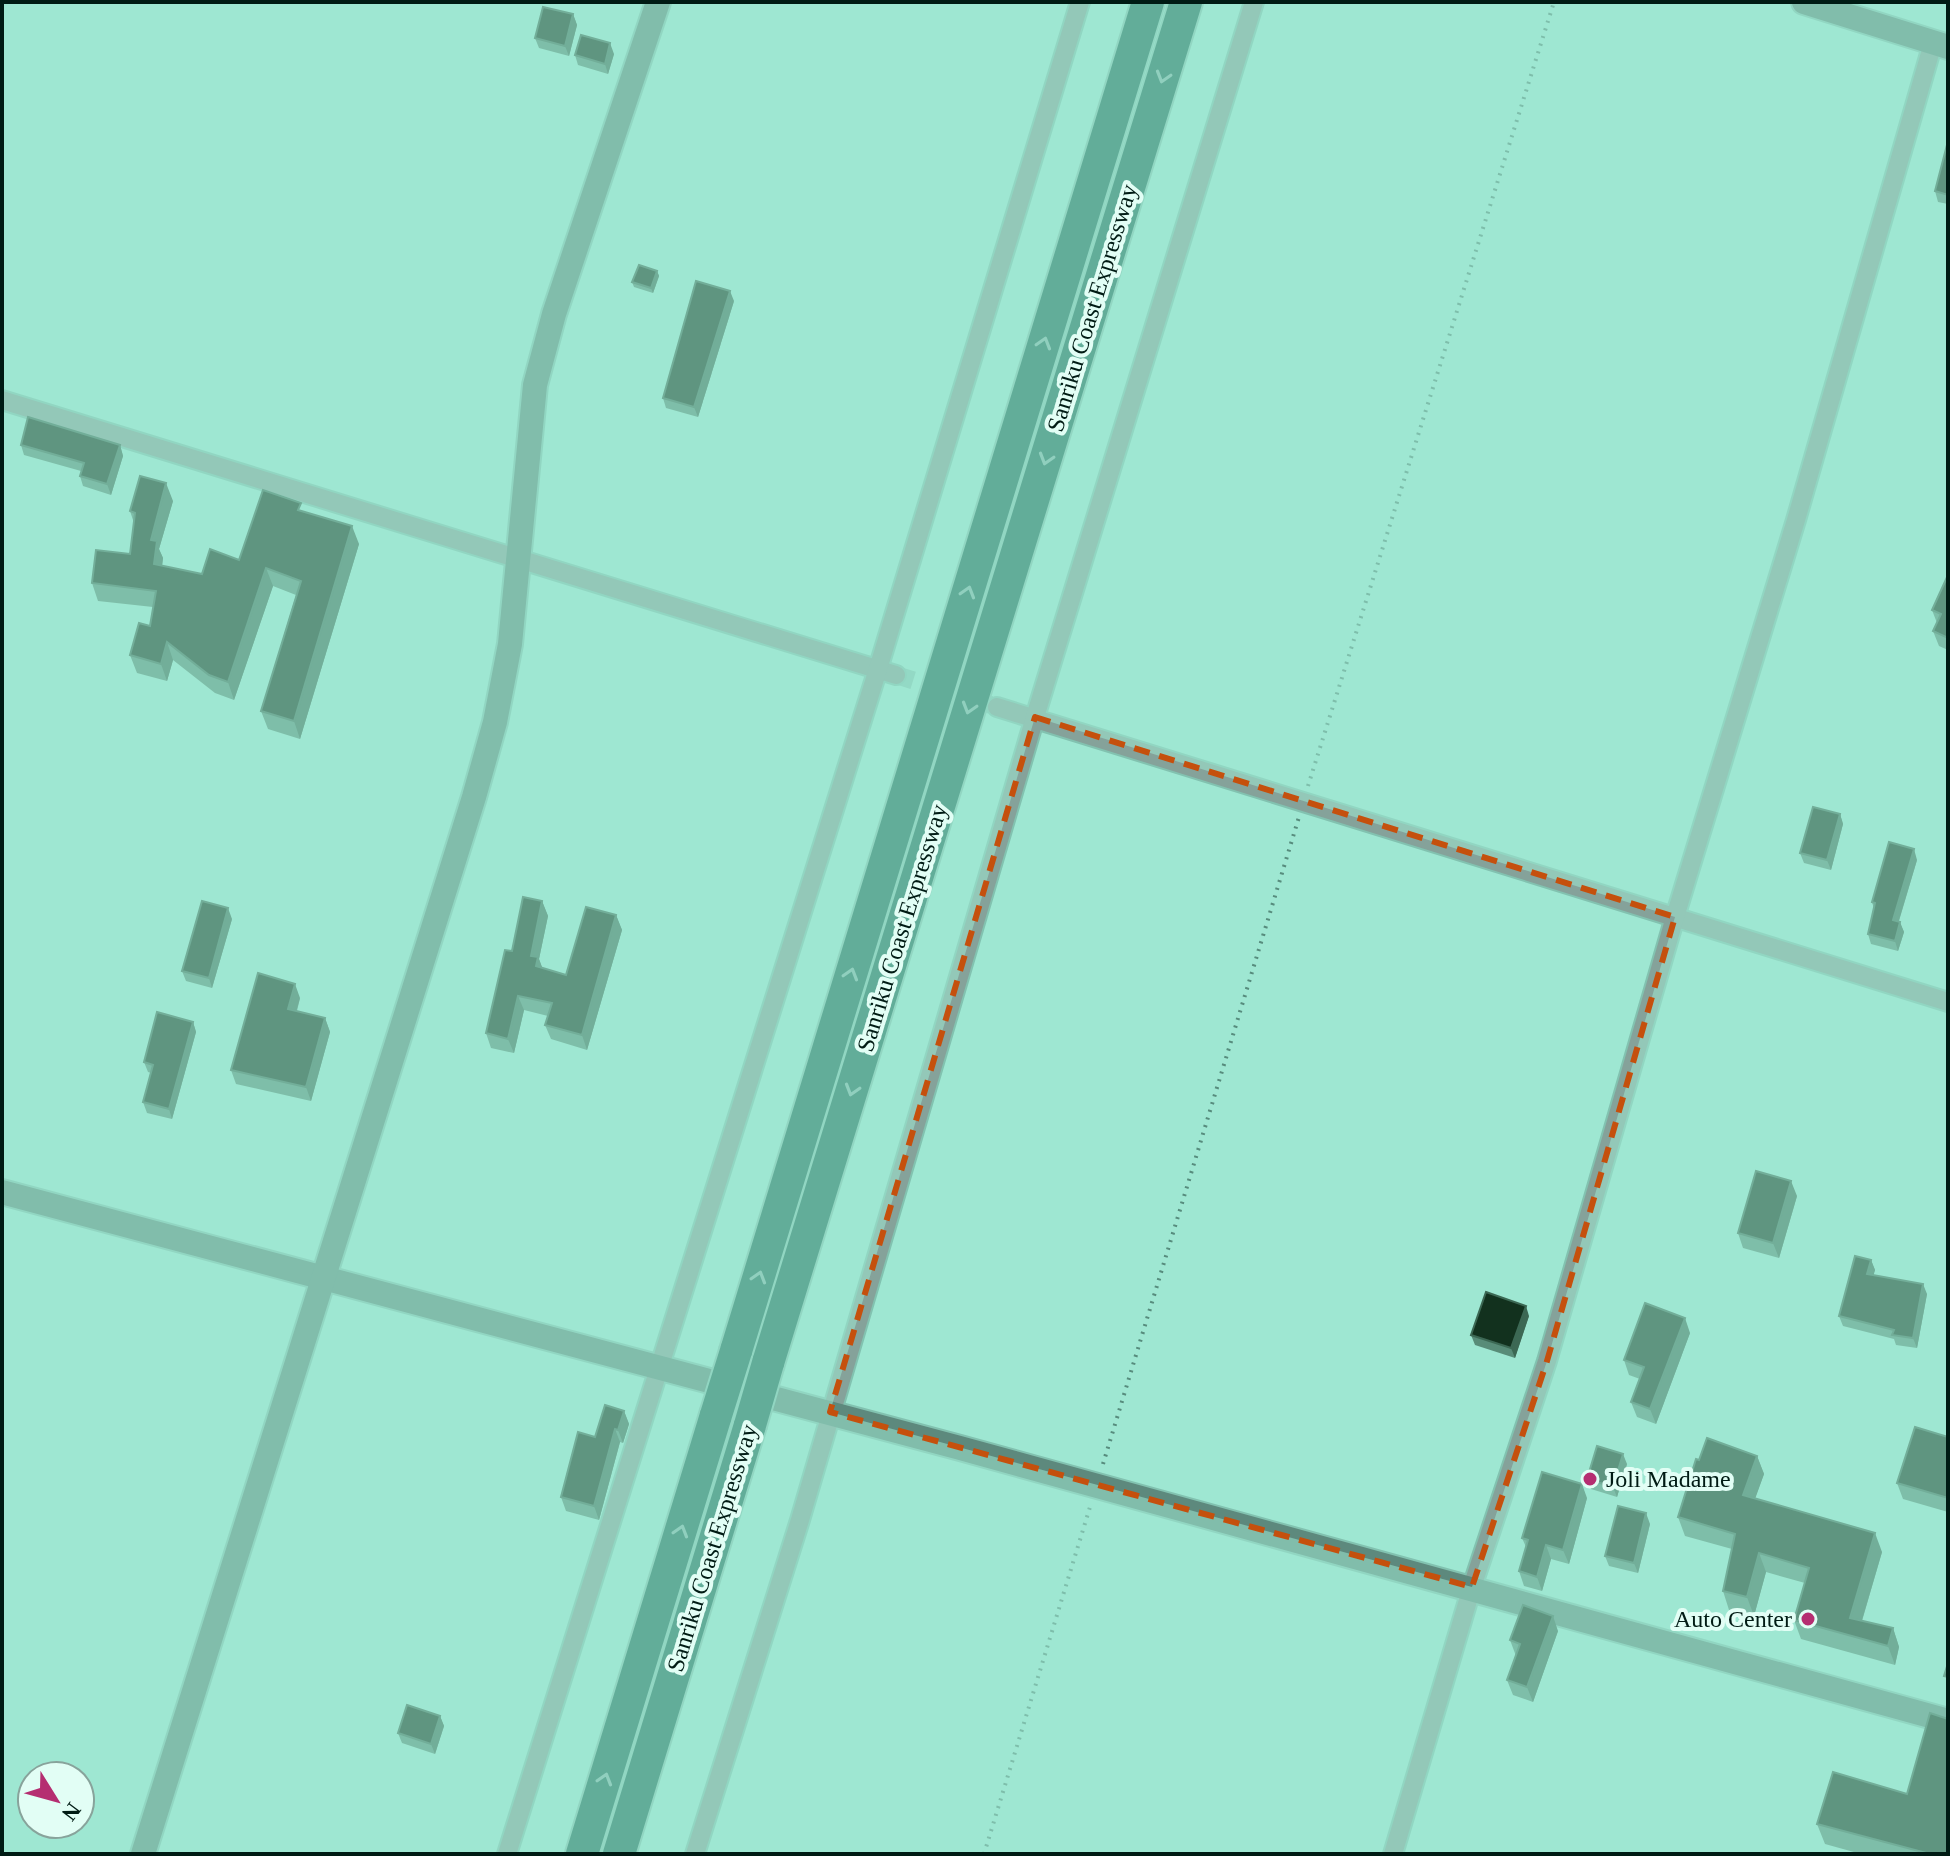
<svg xmlns="http://www.w3.org/2000/svg" width="1950" height="1856" font-family="'Times New Roman',serif">
  <style>
    .lines { fill: none; stroke-linecap: round; stroke-linejoin: round }
    .street-tunnel { stroke: #86c8b6; stroke-width: 18; stroke-dasharray: 18 9; stroke-linecap: butt }
    .street-casing { stroke: #82c2b0; stroke-width: 22 }
    .secondary-casing { stroke: #82c2b0; stroke-width: 28 }
    .highway-casing { stroke: #82c2b0; stroke-width: 36 }
    .path { stroke: #578c7d; stroke-width: 4; stroke-dasharray: 2 6; stroke-linecap: butt }
    .street { stroke: #85a29a; stroke-width: 18 }
    .secondary { stroke: #5d897d; stroke-width: 24 }
    .highway { stroke: #1a6756; stroke-width: 32 }
    .highway-bridge-casing { stroke: #82c2b0; stroke-width: 36; stroke-linecap: butt }
    .highway-bridge { stroke: #1a6756; stroke-width: 32 }
    .wall { fill: #588c78 }
    .shaded-wall { fill: #3c6854 }
    .building { fill: #12311e; stroke: #3c6854; stroke-width: 2 }
    .oneway { stroke: #7eb2a6 }
    .marked { fill: none; stroke: #c5500d; stroke-width: 6; stroke-dasharray: 16 10; stroke-linejoin: round }
    .poi-dot { fill: #b52e71; stroke: #e2fef5; stroke-width: 3 }
    .labels { text-anchor: middle; stroke-width: 8; stroke-linejoin: round; paint-order: stroke }
    .street-label { font-size: 24px; fill: #001b14; stroke: #e2fef5 }
    .poi-label { font-size: 24px; fill: #001b14; stroke: #e2fef5; text-anchor: start }
  </style>
  <rect width="100%" height="100%" fill="#9ee7d2"/>
  <g class="lines">
    <path class="street-tunnel" d="M896 675 997 707"/>
    <defs>
      <g id="street">
        <path d="M2 400 896 675"/>
        <path d="M997 707 1948 1002"/>
        <path d="M507 1854 878 669 1080 2"/>
        <path d="M695 1854 800 1520 1035 717 1254 2"/>
        <path d="M1393 1854 1472 1587 1547 1361 1675 917 1796 520 1933 43"/>
      </g>
      <g id="secondary">
        <path d="M1804 2 1948 47"/>
        <path d="M2 1192C652 1363 1301 1539 1948 1721"/>
        <path d="M143 1854 474 797 495 722 510 644 535 385 554 314 658 2"/>
      </g>
      <g id="highway">
        <path d="M736 1351 1148 2"/>
        <path d="M768 1363 1186 2"/>
        <path d="M582 1854 716 1415"/>
        <path d="M619 1854 750 1425"/>
      </g>
    </defs>
    <use href="#street" class="street-casing"/>
    <use href="#secondary" class="secondary-casing"/>
    <use href="#highway" class="highway-casing"/>
    <g class="path">
      <path d="M1308 786 1554 2"/>
      <path d="M1103 1464 1299 817"/>
      <path d="M984 1854 1090 1507"/>
    </g>
    <use href="#street" class="street"/>
    <use href="#secondary" class="secondary"/>
    <use href="#highway" class="highway"/>
    <defs>
      <g id="highway-bridge">
        <path d="M716 1415 736 1351"/>
        <path d="M750 1425 768 1363"/>
      </g>
    </defs>
    <use href="#highway-bridge" class="highway-bridge-casing"/>
    <use href="#highway-bridge" class="highway-bridge"/>
  </g>
  <g class="wall">
    <path d="M573 14 577 25 569 56 539 48 535 38Z"/>
    <path d="M614 54 608 74 578 65 575 55Z"/>
    <path d="M1948 141V204L1938 202 1935 191Z"/>
    <path d="M657 271 659 276 653 293 634 287 632 282Z"/>
    <path d="M734 301 698 417 666 408 663 398Z"/>
    <path d="M21 445H120L123 456 111 495 83 486 80 476 81 471 24 455Z"/>
    <path d="M173 501 159 549 163 558 162 566 202 574 239 560 304 512 359 544 300 739 268 729 261 711 296 595 273 586 234 700 215 693 173 660 167 681 137 673 130 655 150 626 153 607 98 601 92 583 130 554 134 523 130 511Z"/>
    <path d="M1948 575V650L1939 646 1933 631 1937 623 1932 610Z"/>
    <path d="M1840 814 1843 824 1831 870 1804 863 1800 853Z"/>
    <path d="M1917 860 1899 921 1904 932 1898 951 1871 944 1868 934 1874 909 1872 902Z"/>
    <path d="M542 901 548 916 539 959 542 968 566 975 616 915 622 930 587 1050 551 1039 545 1025 548 1016 524 1010 514 1053 491 1048 486 1033 512 951Z"/>
    <path d="M232 919 212 988 186 981 182 971Z"/>
    <path d="M300 998 297 1011 325 1018 330 1032 311 1101 236 1084 231 1070Z"/>
    <path d="M193 1022 196 1032 172 1119 147 1113 143 1102 151 1073 148 1072 144 1062Z"/>
    <path d="M1797 1196 1779 1258 1743 1248 1738 1233Z"/>
    <path d="M1871 1260 1875 1270 1873 1275 1927 1294 1917 1348 1896 1345 1894 1339 1843 1326 1839 1316Z"/>
    <path d="M1529 1316 1515 1358 1475 1345 1471 1335Z"/>
    <path d="M1690 1333 1656 1424 1637 1417 1631 1402 1640 1379 1629 1375 1624 1360Z"/>
    <path d="M624 1411 629 1424 623 1443 620 1442 599 1520 566 1511 561 1497 595 1437Z"/>
    <path d="M1948 1437V1512L1903 1499 1897 1483Z"/>
    <path d="M1757 1456 1764 1474 1755 1498 1882 1552 1862 1621 1893 1628 1899 1647 1895 1665 1801 1639 1794 1620 1805 1583 1766 1572 1754 1616 1729 1610 1723 1591 1732 1549 1685 1536 1678 1517 1699 1460Z"/>
    <path d="M1627 1464 1617 1497 1591 1489 1587 1479Z"/>
    <path d="M1587 1498 1569 1564 1551 1559 1542 1591 1524 1586 1519 1571 1526 1547 1522 1538Z"/>
    <path d="M1650 1524 1638 1573 1609 1566 1605 1556Z"/>
    <path d="M1558 1631 1533 1702 1513 1695 1507 1680 1516 1656 1510 1640Z"/>
    <path d="M440 1716 444 1726 435 1754 402 1743 398 1733Z"/>
    <path d="M1907 1794 1948 1854H1861L1825 1844 1817 1824Z"/>
  </g>
  <g class="shaded-wall">
    <path d="M573 14 577 25 569 56 565 46Z"/>
    <path d="M610 43 614 54 608 74 605 64Z"/>
    <path d="M657 271 659 276 653 293 651 288Z"/>
    <path d="M730 291 734 301 698 417 694 407Z"/>
    <path d="M120 445 123 456 111 495 107 484Z"/>
    <path d="M166 483 173 501 159 549 163 558 160 582 154 564 151 540Z"/>
    <path d="M352 526 359 544 300 739 294 721Z"/>
    <path d="M266 568 273 586 234 700 228 682Z"/>
    <path d="M167 642 173 660 167 681 161 664Z"/>
    <path d="M1840 814 1843 824 1831 870 1827 860Z"/>
    <path d="M1914 849 1917 860 1896 930 1893 920Z"/>
    <path d="M542 901 548 916 539 959 544 972 542 981 531 956Z"/>
    <path d="M228 908 232 919 212 988 209 978Z"/>
    <path d="M616 915 622 930 587 1050 582 1035Z"/>
    <path d="M1900 922 1904 932 1898 951 1895 941Z"/>
    <path d="M295 984 300 998 293 1023 288 1009Z"/>
    <path d="M518 996 524 1010 514 1053 508 1039Z"/>
    <path d="M325 1018 330 1032 311 1101 306 1087Z"/>
    <path d="M193 1022 196 1032 172 1119 169 1109Z"/>
    <path d="M1791 1181 1797 1196 1779 1258 1773 1243Z"/>
    <path d="M1871 1260 1875 1270 1871 1285 1867 1274Z"/>
    <path d="M1923 1284 1927 1294 1917 1348 1913 1338Z"/>
    <path d="M1526 1306 1529 1316 1515 1358 1511 1348Z"/>
    <path d="M1685 1318 1690 1333 1656 1424 1650 1409Z"/>
    <path d="M624 1411 629 1424 623 1443 618 1430Z"/>
    <path d="M615 1429 620 1442 599 1520 594 1506Z"/>
    <path d="M1623 1454 1627 1464 1617 1497 1613 1487Z"/>
    <path d="M1757 1456 1764 1474 1750 1513 1743 1495Z"/>
    <path d="M1582 1484 1587 1498 1569 1564 1563 1550Z"/>
    <path d="M1646 1513 1650 1524 1638 1573 1634 1563Z"/>
    <path d="M1875 1533 1882 1552 1857 1637 1850 1618Z"/>
    <path d="M1546 1545 1551 1559 1542 1591 1537 1577Z"/>
    <path d="M1759 1553 1766 1572 1754 1616 1747 1597Z"/>
    <path d="M1553 1616 1558 1631 1533 1702 1527 1687Z"/>
    <path d="M1893 1628 1899 1647 1895 1665 1888 1646Z"/>
    <path d="M440 1716 444 1726 435 1754 431 1744Z"/>
  </g>
  <g class="building">
    <path d="M543 7 573 14 565 46 535 38Z"/>
    <path d="M581 35 610 43 605 64 575 55Z"/>
    <path d="M1948 141V195L1935 191Z"/>
    <path d="M639 265 657 271 651 288 632 282Z"/>
    <path d="M696 281 730 291 694 407 663 398Z"/>
    <path d="M28 417 120 445 107 484 80 476 84 463 21 445Z"/>
    <path d="M140 476 166 483 151 540 157 541 154 564 202 574 210 549 239 560 263 490 301 503 298 510 352 526 294 721 261 711 301 581 266 568 228 682 209 675 167 642 161 664 130 655 139 623 150 626 156 591 92 583 96 550 130 554 135 513 130 511Z"/>
    <path d="M1948 575V638L1933 631 1941 614 1932 610Z"/>
    <path d="M1813 807 1840 814 1827 860 1800 853Z"/>
    <path d="M1889 842 1914 849 1893 920 1900 922 1895 941 1868 934 1875 903 1872 902Z"/>
    <path d="M523 897 542 901 531 956 538 957 536 966 566 975 586 907 616 915 582 1035 545 1025 552 1003 518 996 508 1039 486 1033 505 950 512 951Z"/>
    <path d="M202 901 228 908 209 978 182 971Z"/>
    <path d="M258 973 295 984 288 1009 325 1018 306 1087 231 1070Z"/>
    <path d="M157 1012 193 1022 169 1109 143 1102 153 1065 144 1062Z"/>
    <path d="M1756 1171 1791 1181 1773 1243 1738 1233Z"/>
    <path d="M1855 1256 1871 1260 1867 1274 1923 1284 1913 1338 1892 1335 1894 1330 1839 1316Z"/>
    <path d="M1486 1292 1526 1306 1511 1348 1471 1335Z"/>
    <path d="M1645 1303 1685 1318 1650 1409 1631 1402 1644 1367 1624 1360Z"/>
    <path d="M605 1405 624 1411 618 1430 615 1429 594 1506 561 1497 578 1432 595 1437Z"/>
    <path d="M1915 1427 1948 1437V1498L1897 1483Z"/>
    <path d="M1707 1438 1757 1456 1743 1495 1875 1533 1850 1618 1893 1628 1888 1646 1794 1620 1809 1568 1759 1553 1747 1597 1723 1591 1735 1534 1678 1517 1696 1459 1699 1460Z"/>
    <path d="M1597 1446 1623 1454 1613 1487 1587 1479Z"/>
    <path d="M1542 1472 1582 1484 1563 1550 1546 1545 1537 1577 1519 1571 1528 1540 1522 1538Z"/>
    <path d="M1618 1506 1646 1513 1634 1563 1605 1556Z"/>
    <path d="M1523 1605 1553 1616 1527 1687 1507 1680 1520 1644 1510 1640Z"/>
    <path d="M1948 1663V1677L1944 1676Z"/>
    <path d="M407 1705 440 1716 431 1744 398 1733Z"/>
    <path d="M1930 1713 1948 1719V1854H1930L1817 1824 1833 1772 1907 1794Z"/>
  </g>
  <defs><path id="oneway-chevron" d="M-2-3.5L2.5 0L-2 3.5" fill="none" stroke-width="1.6" stroke-linecap="round" stroke-linejoin="round" transform="scale(2)"/></defs>
  <g class="oneway">
    <use href="#oneway-chevron" transform="translate(1163 77) rotate(107)"/>
    <use href="#oneway-chevron" transform="translate(1044 343) rotate(-73)"/>
    <use href="#oneway-chevron" transform="translate(1046 459) rotate(107)"/>
    <use href="#oneway-chevron" transform="translate(968 592) rotate(-73)"/>
    <use href="#oneway-chevron" transform="translate(969 708) rotate(107)"/>
    <use href="#oneway-chevron" transform="translate(851 974) rotate(-73)"/>
    <use href="#oneway-chevron" transform="translate(852 1090) rotate(107)"/>
    <use href="#oneway-chevron" transform="translate(759 1277) rotate(-73)"/>
    <use href="#oneway-chevron" transform="translate(681 1531) rotate(-73)"/>
    <use href="#oneway-chevron" transform="translate(605 1779) rotate(-73)"/>
  </g>
  <path d="M0 0H1950V1856H0ZM1035 717 1675 917 1547 1361 1472 1587 830 1412Z" fill="#9ee7d2" fill-opacity=".55" fill-rule="evenodd"/>
  <path class="marked" d="M1035 717 1675 917 1547 1361 1472 1587 830 1412Z"/>
  <g class="poi-dot">
    <circle cx="1590" cy="1479" r="8"/>
    <circle cx="1808" cy="1619" r="8"/>
  </g>
  <g class="labels">
    <g class="street-label">
      <text transform="translate(1092 308) rotate(-73)" y="8">Sanriku Coast Expressway</text>
      <text transform="translate(902 928) rotate(-73)" y="8">Sanriku Coast Expressway</text>
      <text transform="translate(712 1548) rotate(-73)" y="8">Sanriku Coast Expressway</text>
    </g>
    <g class="poi-label">
      <text x="1606" y="1487">Joli Madame</text>
      <text x="1792" y="1627" text-anchor="end">Auto Center</text>
    </g>
  </g>
  <rect width="1950" height="1856" fill="none" stroke="#001b14" stroke-width="8"/>
  <g transform="translate(56 1800) rotate(127)"><circle r="38" fill="#e2fef5" stroke="#88a39b" stroke-width="2"/>
  <path d="M0-6L14 30L0 20L-14 30Z" fill="#b52e71"/>
  <text y="-12" font-size="22" font-weight="bold" text-anchor="middle" fill="#001b14">N</text>
  </g>
</svg>
